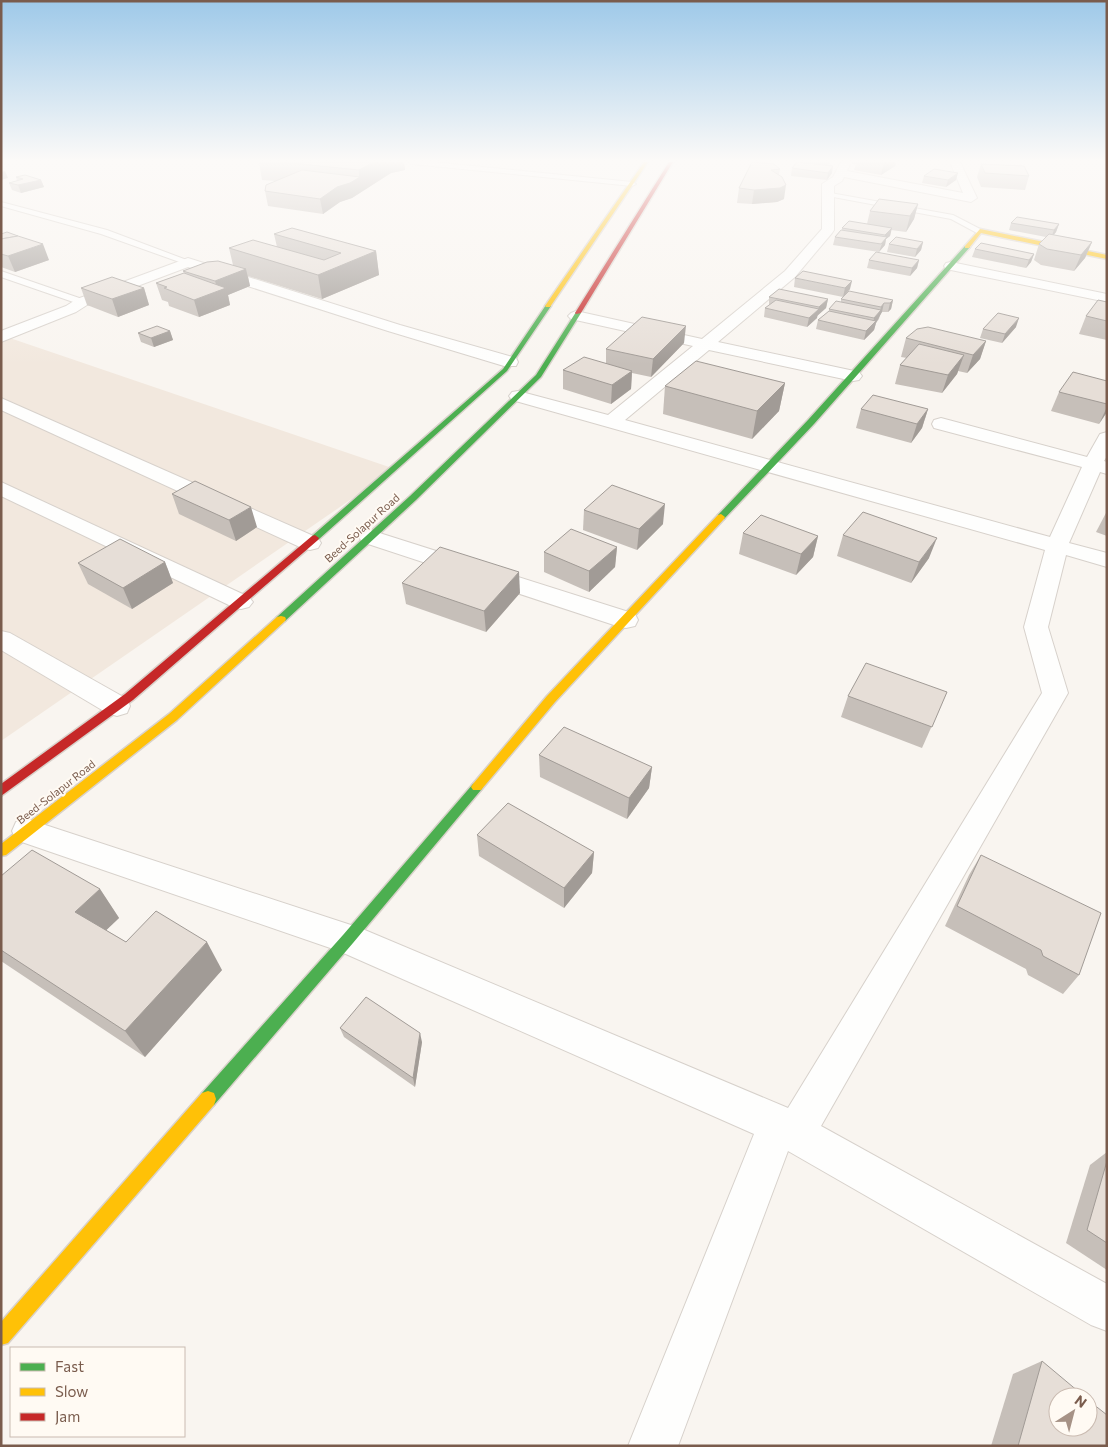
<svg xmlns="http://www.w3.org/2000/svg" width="1108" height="1447" font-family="Commissioner,sans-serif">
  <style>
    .residential { fill: #f2e8de }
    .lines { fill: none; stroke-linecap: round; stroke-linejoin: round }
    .lane-casing { stroke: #d7d1cb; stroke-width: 2 }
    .street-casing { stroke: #d7d1cb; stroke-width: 2 }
    .fast-casing { stroke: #d9d2cb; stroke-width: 3 }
    .slow-casing { stroke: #d9d2cb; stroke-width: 3 }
    .jam-casing { stroke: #d9d2cb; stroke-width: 3 }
    .lane { fill: #fefefd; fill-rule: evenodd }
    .street { fill: #fefefd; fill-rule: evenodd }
    .fast { fill: #4caf50; fill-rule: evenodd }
    .slow { fill: #ffc107; fill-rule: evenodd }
    .jam { fill: #c62828; fill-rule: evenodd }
    .wall { fill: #c6bfb9 }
    .shaded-wall { fill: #a19b96 }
    .building { fill: #e6ded7; stroke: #a19b96 }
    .labels { text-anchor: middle; stroke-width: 4; stroke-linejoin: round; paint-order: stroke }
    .far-street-label { font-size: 11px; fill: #7a5c4d; stroke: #fffaf3 }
  </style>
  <rect width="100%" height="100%" fill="#f9f5f0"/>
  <path class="residential" d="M1 335 395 469 1 741Z"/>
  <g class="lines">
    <defs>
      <g id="lane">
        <path d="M409 162H433L632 182 636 184 632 186 412 164Z"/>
        <path d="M825 192 953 215 984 231 977 233 951 219 828 196H825Z"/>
        <path d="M1 202 107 230 192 262 185 264 101 234 1 206Z"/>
        <path d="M1 271 85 300 87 302 85 304H79L1 277Z"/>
      </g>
      <g id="street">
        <path d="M841 162H851L847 171 963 193 951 164 952 162H960L977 198 971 202 844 177 842 181 834 186V230L832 233 795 277 718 342 859 372 862 376 859 380 853 381 709 350 625 420 1050 537 1082 467 934 428 932 424 934 420 941 418 1087 457 1100 434 1107 432V456L1104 461 1107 462V474L1100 472 1069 543 1107 553V567L1066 555 1048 627 1068 693 821 1126 1107 1284V1331L1091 1325 788 1151 678 1446H628L754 1134 339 951 16 840 12 831 16 822 27 819 360 928 788 1108 1042 693 1024 627 1045 550 512 400 509 396 512 392 518 391 608 415 693 346 571 319 568 316 571 313 576 311 702 339 785 271 822 229V184L833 177Z"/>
        <path d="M188 258 400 325 516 358 518 362 516 366H504L388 331 188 267 87 305 76 312 1 342V331L66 306 77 299Z"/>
        <path d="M951 262 1107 294V302L946 269 944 266 946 263Z"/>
        <path d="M1 398 318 538 321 543 318 548 310 550 302 548 1 410Z"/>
        <path d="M1 482 249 597 253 602 249 607 241 609 233 607 1 496Z"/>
        <path d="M370 530 635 614 638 620 635 626 626 628 617 626 362 542 359 537 362 532Z"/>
        <path d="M1 631 10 633 127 699 130 706 127 713 117 716 107 713 1 650Z"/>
      </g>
      <g id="fast">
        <path d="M965 246 970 247 814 424 724 519H718V515L808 420Z"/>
        <path d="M546 305 551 306 507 371 318 540H312V536L503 369Z"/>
        <path d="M576 312 581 313 541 377 416 500 285 621H277L276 619 277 617 410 496 536 375Z"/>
        <path d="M477 782 481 784 483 787 481 790 353 943 214 1105 208 1107 202 1105 200 1099 202 1093 343 935 473 784Z"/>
      </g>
      <g id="slow">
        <path d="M644 162H648L550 307H546L545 306Z"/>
        <path d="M980 229 1107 255V259L981 233 969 248H965V246Z"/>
        <path d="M721 514 725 517 724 519 555 702 481 790H473L471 787 473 784 547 696 718 515Z"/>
        <path d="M281 616 285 617 286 619 285 621 177 720 6 855 1 856V844L169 714 277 617Z"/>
        <path d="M208 1091 214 1093 216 1099 214 1105 8 1343 1 1345V1322L202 1093Z"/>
      </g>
      <g id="jam">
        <path d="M669 162H673L581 313 576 314 575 313Z"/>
        <path d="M315 535 319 538 318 540 133 700 1 796V784L125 694 312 536Z"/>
      </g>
    </defs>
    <use href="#lane" class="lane-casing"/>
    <use href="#street" class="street-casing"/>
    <use href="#fast" class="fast-casing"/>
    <use href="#slow" class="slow-casing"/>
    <use href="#jam" class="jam-casing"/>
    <use href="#lane" class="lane"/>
    <use href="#street" class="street"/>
    <use href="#fast" class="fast"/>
    <use href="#slow" class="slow"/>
    <use href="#jam" class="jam"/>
  </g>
  <g class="wall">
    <path d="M259 162H404L405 170 391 173 352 198 340 202 323 214 268 206 265 191 275 181 262 180Z"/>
    <path d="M752 162 780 169 779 174 784 199 777 202 752 204 737 203 739 188Z"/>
    <path d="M796 162H830L829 166 832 173 827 180 791 176 792 168 796 164Z"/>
    <path d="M853 162H896L895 166 881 175 854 170 856 164H852Z"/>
    <path d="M981 164 1029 176 1025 190 981 187 977 177Z"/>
    <path d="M924 176 956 180 946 187 922 183Z"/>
    <path d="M16 177 41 180 44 187 21 193 12 190 9 183 17 181Z"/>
    <path d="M918 204 914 219 906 232 891 230 890 236 886 239 885 245 879 252 833 245 835 237 842 230V228L867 224 870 211Z"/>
    <path d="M1011 223 1059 224 1056 232 1054 235 1092 242 1085 258 1074 271 1041 265 1034 260 1039 244 1046 237 1009 230Z"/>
    <path d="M1 234 49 260 15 272 1 267Z"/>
    <path d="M274 234 376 251 379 275 322 299 248 276 250 286 228 295 230 305 199 317 169 306 168 302 162 300 156 283 184 273 183 271 233 265 229 248 277 247Z"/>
    <path d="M923 242 921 250 915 257 887 252 889 244Z"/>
    <path d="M975 249 1034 254 1031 262 1026 268 972 257Z"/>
    <path d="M869 260H919L917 268 910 276 867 268Z"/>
    <path d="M795 278 850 289 843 297 794 287Z"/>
    <path d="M81 288H144L149 305 118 317 87 305Z"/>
    <path d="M769 297 828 299 826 308 817 316V318L807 327 764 317 765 308 769 306Z"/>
    <path d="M841 299 893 300 891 309 888 312H882L880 315 879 319 876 323 874 330 864 340 816 329 818 320 829 311V309L841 302Z"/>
    <path d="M1107 302V340L1079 334 1086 316Z"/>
    <path d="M1016 327 1002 343 980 338 983 329Z"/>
    <path d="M170 331 173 340 154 347 141 342 138 333Z"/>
    <path d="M906 338 986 341 980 359 967 373 958 371 957 374 942 393 895 384 900 365 907 358 901 357Z"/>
    <path d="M684 343 651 377 632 373 631 389 611 404 563 389V370L606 363V349Z"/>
    <path d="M1107 381V412L1099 424 1051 411 1059 392Z"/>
    <path d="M785 383 779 411 752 439 663 414 665 386Z"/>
    <path d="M861 409H928L922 428 911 443 856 428Z"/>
    <path d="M172 494 257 527 236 541 179 514Z"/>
    <path d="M584 510 663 524 637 550 583 530Z"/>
    <path d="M1107 511V536L1096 532Z"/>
    <path d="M743 533 818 536 813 557 796 575 739 554Z"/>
    <path d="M843 535 929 558 911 583 837 556Z"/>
    <path d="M617 547 615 567 589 592 544 572V552Z"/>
    <path d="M165 562 173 583 132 609 88 584 78 563Z"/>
    <path d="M402 583 520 593 486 632 406 604Z"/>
    <path d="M947 692 922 748 841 717 848 696Z"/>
    <path d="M539 755 652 767 649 788 627 819 540 777Z"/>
    <path d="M477 835 594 852 592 873 564 908 479 856Z"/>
    <path d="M981 855 1079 975 1063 994 1028 975 1026 969 945 926 969 875Z"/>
    <path d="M1 876 100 889 119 918 106 930 126 942 222 970 145 1057 1 961Z"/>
    <path d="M340 1028 422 1042 415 1087 344 1037Z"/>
    <path d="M1107 1152V1270L1066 1243 1090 1165Z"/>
    <path d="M1042 1361 1107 1446H991L1013 1374Z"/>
  </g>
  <g class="shaded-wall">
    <path d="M372 162H404L405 170 391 173 352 198 340 202 323 214 320 199 337 187 359 177V170Z"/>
    <path d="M884 162H896L895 166 881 175Z"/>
    <path d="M833 166 832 173 827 180 828 173Z"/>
    <path d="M5 171 8 178 1 180V172Z"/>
    <path d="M958 173 956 180 946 187 948 180Z"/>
    <path d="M41 180 44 187 21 193 18 185Z"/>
    <path d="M786 185 784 199 777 202 752 204 754 190Z"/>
    <path d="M918 204 914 219 906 232 910 216Z"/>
    <path d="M1059 224 1056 232 1051 238 1054 230Z"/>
    <path d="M892 228 890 236 886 239 885 245 879 252 885 235Z"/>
    <path d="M923 242 921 250 915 257 917 249Z"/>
    <path d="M1092 242 1085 258 1074 271 1081 255Z"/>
    <path d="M43 244 49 260 15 272 8 256Z"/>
    <path d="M376 251 379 275 322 299 318 275Z"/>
    <path d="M1034 254 1031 262 1026 268 1029 260Z"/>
    <path d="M919 260 917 268 910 276 912 268Z"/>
    <path d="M246 269 250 286 228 295 230 305 199 317 194 300 218 291 215 281Z"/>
    <path d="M852 281 850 289 843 297 845 288Z"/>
    <path d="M144 288 149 305 118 317 112 299Z"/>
    <path d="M828 299 826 308 817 316 819 307Z"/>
    <path d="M893 300 891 309 888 312 890 303Z"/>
    <path d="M884 303 882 312 876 323 874 330 864 340 866 331 873 324 874 318 880 311 881 307Z"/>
    <path d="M819 309 817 318 807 327 809 318Z"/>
    <path d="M1019 318 1016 327 1002 343 1005 334Z"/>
    <path d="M686 326 684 343 651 377 653 359Z"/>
    <path d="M170 331 173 340 154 347 151 338Z"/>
    <path d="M986 341 980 359 967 373 973 355Z"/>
    <path d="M964 355 957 374 942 393 948 375Z"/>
    <path d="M632 371 631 389 611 404 612 385Z"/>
    <path d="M785 383 779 411 752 439 757 411Z"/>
    <path d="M1107 407V412L1099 424Z"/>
    <path d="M928 409 922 428 911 443 917 424Z"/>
    <path d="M665 504 663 524 637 550 639 529Z"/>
    <path d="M251 507 257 527 236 541 229 520Z"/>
    <path d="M818 536 813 557 796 575 801 554Z"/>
    <path d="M937 538 929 558 911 583 919 562Z"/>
    <path d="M617 547 615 567 589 592V571Z"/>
    <path d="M165 562 173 583 132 609 123 588Z"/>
    <path d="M519 572 520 593 486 632 484 611Z"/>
    <path d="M652 767 649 788 627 819 629 798Z"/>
    <path d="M594 852 592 873 564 908V888Z"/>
    <path d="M100 889 119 918 96 940 75 912Z"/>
    <path d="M207 942 222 970 145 1057 125 1031Z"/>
    <path d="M420 1033 422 1042 415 1087 413 1078Z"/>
  </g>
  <g class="building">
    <path d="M281 162H374L359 170Z"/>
    <path d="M752 162 774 164 780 169 771 170 782 177 786 185 780 188 754 190 739 188Z"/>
    <path d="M797 162 833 166 828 173 792 168Z"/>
    <path d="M981 164 1024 166 1029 176 985 173Z"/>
    <path d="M934 169 958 173 948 180 924 176Z"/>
    <path d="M302 170 360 177 350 183 337 187 320 199 265 191 266 185Z"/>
    <path d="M25 175 41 180 18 185 9 183 23 179 16 177Z"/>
    <path d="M879 199 918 204 910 216 870 211Z"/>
    <path d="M1017 217 1059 224 1054 230 1011 223Z"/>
    <path d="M849 221 892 228 885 235 842 228Z"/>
    <path d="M292 228 376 251 318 275 229 248 253 240 324 260 341 253 274 234Z"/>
    <path d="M841 230 887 237 881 244 835 237Z"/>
    <path d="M7 232 18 236 1 239V234Z"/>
    <path d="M1049 234 1092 242 1081 255 1047 249 1039 244Z"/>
    <path d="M18 236 43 244 8 256 1 254V239Z"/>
    <path d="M896 237 923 242 917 249 889 244Z"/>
    <path d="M981 243 1034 254 1029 260 975 249Z"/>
    <path d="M876 252 919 260 912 268 869 260Z"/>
    <path d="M218 261 246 269 215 281 183 271 207 262Z"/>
    <path d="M803 271 852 281 845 288 795 278Z"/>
    <path d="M184 273 226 288 194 300 164 288 167 287 156 283Z"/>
    <path d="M112 277 144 288 112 299 81 288Z"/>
    <path d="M779 289 828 299 819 307 769 297Z"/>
    <path d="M849 291 893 300 890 303H884L881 307 841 299Z"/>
    <path d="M776 300 819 309 809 318 765 308Z"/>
    <path d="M1098 300 1107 302V321L1086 316Z"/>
    <path d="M836 301 881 310 874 318 829 309Z"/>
    <path d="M829 311 876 321 866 331 818 320Z"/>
    <path d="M998 313 1019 318 1005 334 983 329Z"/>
    <path d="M642 317 686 326 653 359 606 349Z"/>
    <path d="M157 326 170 331 151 338 138 333Z"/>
    <path d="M928 327 986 341 973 355 906 338 917 329Z"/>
    <path d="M919 344 964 355 948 375 900 365Z"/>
    <path d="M584 357 632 371 612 385 563 370Z"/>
    <path d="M696 361 785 383 757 411 665 386Z"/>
    <path d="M1073 372 1107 381V404L1059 392Z"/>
    <path d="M873 395 928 409 917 424 861 409Z"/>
    <path d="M195 481 251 507 229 520 172 494Z"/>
    <path d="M612 485 665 504 639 529 584 510Z"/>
    <path d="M863 512 937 538 919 562 843 535Z"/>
    <path d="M761 515 818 536 801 554 743 533Z"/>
    <path d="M571 529 617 547 589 571 544 552Z"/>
    <path d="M120 539 165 562 123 588 78 563Z"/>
    <path d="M440 547 519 572 484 611 402 583Z"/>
    <path d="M866 663 947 692 932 727 848 696Z"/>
    <path d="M564 727 652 767 629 798 539 755Z"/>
    <path d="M508 803 594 852 564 888 477 835Z"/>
    <path d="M32 850 100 889 75 912 126 942 156 911 207 942 125 1031 1 950V876Z"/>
    <path d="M981 855 1101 913 1079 975 1043 956 1041 950 957 906Z"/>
    <path d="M366 997 420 1033 413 1078 340 1028Z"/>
    <path d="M1107 1161V1243L1087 1230Z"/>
    <path d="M1042 1361 1085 1397H1058V1427H1088V1400L1107 1415V1446H1018Z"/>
  </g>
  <linearGradient id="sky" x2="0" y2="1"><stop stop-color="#9ec9e9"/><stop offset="0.44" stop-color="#fcfaf8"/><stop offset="1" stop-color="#fcfaf8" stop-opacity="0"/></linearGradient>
  <rect width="1108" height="365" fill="url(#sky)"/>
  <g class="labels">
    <g class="far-street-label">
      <text transform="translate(362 528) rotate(-42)" y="4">Beed-Solapur Road</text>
      <text transform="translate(56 792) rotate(-38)" y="4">Beed-Solapur Road</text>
    </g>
  </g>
  <rect width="1108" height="1447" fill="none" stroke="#7a5c4d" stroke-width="5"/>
  <rect x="10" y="1347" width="175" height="90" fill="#fffaf3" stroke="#cabbb1"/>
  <rect x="20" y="1363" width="25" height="8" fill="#4caf50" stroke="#cabbb1"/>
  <text x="55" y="1372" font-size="15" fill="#7a5c4d">Fast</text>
  <rect x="20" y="1388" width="25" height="8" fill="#ffc107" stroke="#cabbb1"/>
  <text x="55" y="1397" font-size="15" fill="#7a5c4d">Slow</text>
  <rect x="20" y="1413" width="25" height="8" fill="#c62828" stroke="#cabbb1"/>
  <text x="55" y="1422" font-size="15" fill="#7a5c4d">Jam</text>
  <g transform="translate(1073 1412) rotate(36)"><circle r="24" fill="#fffaf3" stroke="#cabbb1"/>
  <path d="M0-4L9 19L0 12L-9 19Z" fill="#a69286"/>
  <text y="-8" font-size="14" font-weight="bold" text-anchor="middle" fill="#7a5c4d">N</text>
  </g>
</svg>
